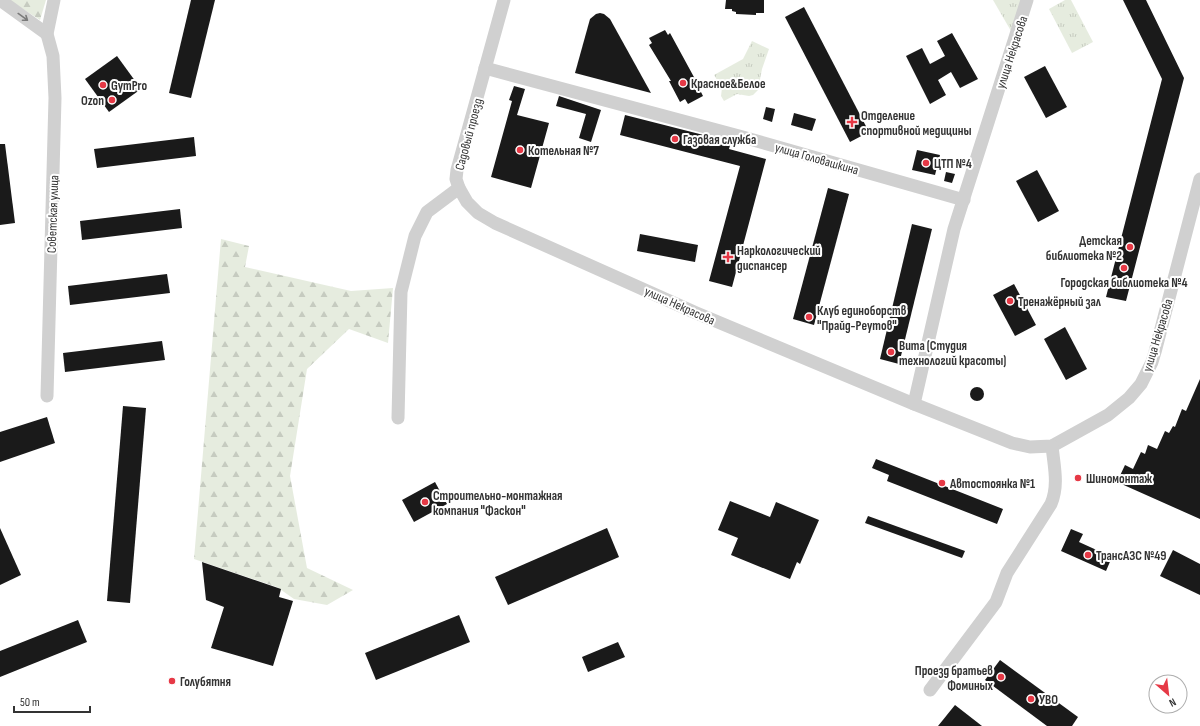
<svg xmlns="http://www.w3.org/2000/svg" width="1200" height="726" font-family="'Sofia Sans Condensed',sans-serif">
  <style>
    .forest { fill: url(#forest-firs) }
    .park { fill: url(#park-tufts) }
    .building { fill: #1a1a1a }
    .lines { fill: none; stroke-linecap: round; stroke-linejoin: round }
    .minor { stroke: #d0d0d0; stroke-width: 13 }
    .oneway { stroke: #7a7a7a }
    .poi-dot { fill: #e63946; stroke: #fff; stroke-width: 1.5 }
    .labels { text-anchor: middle; stroke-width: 4; stroke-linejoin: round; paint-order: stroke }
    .street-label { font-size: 13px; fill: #333; stroke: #fff }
    .poi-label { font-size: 13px; font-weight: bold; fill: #333; stroke: #fff; text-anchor: start }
  </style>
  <defs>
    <pattern id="forest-firs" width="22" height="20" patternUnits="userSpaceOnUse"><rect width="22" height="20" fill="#e6ecdf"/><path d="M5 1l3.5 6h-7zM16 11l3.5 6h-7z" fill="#c6cbc0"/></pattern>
    <pattern id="park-tufts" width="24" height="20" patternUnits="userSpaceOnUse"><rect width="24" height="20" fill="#e6ecdf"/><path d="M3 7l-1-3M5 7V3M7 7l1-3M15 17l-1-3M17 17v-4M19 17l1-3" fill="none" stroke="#c6cbc0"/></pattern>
  </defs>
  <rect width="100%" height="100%" fill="#fff"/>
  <g class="forest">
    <path d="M9 0H46L40 20Z"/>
    <path d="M221 239 249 246 245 267 351 291 393 288 388 343 349 329 307 369 290 476 307 568 353 590 327 605 294 599 277 587 194 559Z"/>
  </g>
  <g class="park">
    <path d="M993 0H1021L1011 31Z"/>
    <path d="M1065 0H1071L1093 42 1072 53 1049 9Z"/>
    <path d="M752 41 769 49 762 69 758 90 753 95 749 96 737 94 724 101 721 96 722 88 714 75 743 59Z"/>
  </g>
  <g class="building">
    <path d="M191 0H215L191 98 169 93Z"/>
    <path d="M726 0H764V13H756V15L736 14V12L732 11V9H725Z"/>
    <path d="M1123 0H1146L1184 78 1126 301 1106 297 1162 79Z"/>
    <path d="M804 7 869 132 850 142 785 17Z"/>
    <path d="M600 13 604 14 610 19 651 93 575 73 590 19 596 14Z"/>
    <path d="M665 30 668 35 670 33 701 90H700L703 96 688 104 685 99 680 102 669 81H671L649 45 652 43 649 38Z"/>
    <path d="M952 33 978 79 960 88 951 72 938 80 946 95 930 104 906 56 922 48 930 64 945 56 937 41Z"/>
    <path d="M117 56 141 89 109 112 85 79Z"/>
    <path d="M1045 66 1067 107 1046 118 1024 77Z"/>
    <path d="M514 86 525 89 517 115 549 123 531 188 491 177 512 101 509 100Z"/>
    <path d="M559 96 601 110 591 142 579 138 586 114 556 106Z"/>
    <path d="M766 107 775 109 772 122 763 119Z"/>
    <path d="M794 113 816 119 812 131 791 125Z"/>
    <path d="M625 115 731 142 729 149 766 159 732 287 709 281 740 166 620 135Z"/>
    <path d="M194 137 196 156 97 168 94 149Z"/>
    <path d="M0 144H5L15 223 0 225Z"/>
    <path d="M917 150 940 155 935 175 912 170Z"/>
    <path d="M1037 170 1059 211 1038 222 1016 181Z"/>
    <path d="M946 172 955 174 952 183 944 181Z"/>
    <path d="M828 188 849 194 814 325 793 319Z"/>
    <path d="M180 209 182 228 82 240 80 221Z"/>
    <path d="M912 224 932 229 899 364 880 359Z"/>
    <path d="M640 234 698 245 695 262 637 251Z"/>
    <path d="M167 274 170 293 70 305 68 286Z"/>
    <path d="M1014 284 1036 325 1015 336 993 295Z"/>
    <path d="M1065 327 1087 369 1066 380 1044 339Z"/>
    <path d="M162 341 165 360 65 372 63 353Z"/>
    <path d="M1200 379V519L1117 482 1125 465 1133 469 1141 452 1145 454 1148 445 1157 449 1165 431 1169 433 1173 426 1175 427 1182 409 1186 411Z"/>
    <circle cx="977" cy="394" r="7"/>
    <path d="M123 406 146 408 130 603 107 601Z"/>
    <path d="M47 417 55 443 0 462V432Z"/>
    <path d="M876 459 1003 509 997 524 887 481 889 475 872 468Z"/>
    <path d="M435 482 447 504 414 522 402 500Z"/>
    <path d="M730 501 770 517 776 502 819 520 800 564 797 562 790 579 731 555 738 538 718 530Z"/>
    <path d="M868 516 965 551 962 558 865 523Z"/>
    <path d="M0 528 21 575 0 585Z"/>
    <path d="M607 528 619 557 508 605 495 577Z"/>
    <path d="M1071 529 1083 534 1079 542 1112 557 1106 571 1061 551Z"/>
    <path d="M1173 550 1200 564V595L1160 576Z"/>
    <path d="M202 562 281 589 279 597 293 601 273 666 211 648 224 607 206 600Z"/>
    <path d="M459 615 470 642 376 680 365 653Z"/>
    <path d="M78 620 87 642 0 677V651Z"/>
    <path d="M618 642 625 657 588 672 582 657Z"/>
    <path d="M1000 660 1078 717 1072 726H1047L985 680Z"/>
    <path d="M955 705 982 726H938Z"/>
  </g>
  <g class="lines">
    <g class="minor">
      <path d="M0 0 47 34"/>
      <path d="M504 0 457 170 456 179 459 188 467 202 478 213 495 223 694 312 914 404 1012 443 1030 447 1052 446 1108 415 1129 398 1141 384 1152 362 1155 352 1200 179"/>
      <path d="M485 68 739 136 964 200"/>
      <path d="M47 396 55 98 53 56 47 34 54 0"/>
      <path d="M914 404 954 229 1027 0"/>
      <path d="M398 418 401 292 415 236 427 212 459 188"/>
      <path d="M930 690 996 602 1007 573 1051 504C1059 485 1054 466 1052 446"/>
    </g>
  </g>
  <defs><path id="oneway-shaft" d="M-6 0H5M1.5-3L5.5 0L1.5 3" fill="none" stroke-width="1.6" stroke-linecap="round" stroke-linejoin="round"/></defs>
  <use class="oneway" href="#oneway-shaft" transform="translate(23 17) rotate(36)"/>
  <g class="poi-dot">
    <circle cx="683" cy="83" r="4"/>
    <circle cx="103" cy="85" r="4"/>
    <circle cx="112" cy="100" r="4"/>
    <path d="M850 116h4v4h4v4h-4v4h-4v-4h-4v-4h4z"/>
    <circle cx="675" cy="139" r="4"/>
    <circle cx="520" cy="150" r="4"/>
    <circle cx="926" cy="163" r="4"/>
    <circle cx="1130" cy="247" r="4"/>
    <path d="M726 251h4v4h4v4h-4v4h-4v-4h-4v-4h4z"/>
    <circle cx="1124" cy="268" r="4"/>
    <circle cx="1010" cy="301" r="4"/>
    <circle cx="809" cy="317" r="4"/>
    <circle cx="891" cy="352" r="4"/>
    <circle cx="1078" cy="478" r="4"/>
    <circle cx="942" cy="483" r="4"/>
    <circle cx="425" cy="502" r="4"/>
    <circle cx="1088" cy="555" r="4"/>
    <circle cx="1001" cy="677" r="4"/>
    <circle cx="172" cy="681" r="4"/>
    <circle cx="1031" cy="699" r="4"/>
  </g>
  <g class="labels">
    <g class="street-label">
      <text transform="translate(1011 52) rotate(-72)" y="5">улица Некрасова</text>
      <text transform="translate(468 134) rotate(-75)" y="5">Садовый проезд</text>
      <text transform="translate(817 158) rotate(16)" y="5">улица Головашкина</text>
      <text transform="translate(52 214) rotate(-88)" y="5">Советская улица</text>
      <text transform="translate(680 305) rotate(24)" y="5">улица Некрасова</text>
      <text transform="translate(1157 335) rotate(-73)" y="5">улица Некрасова</text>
    </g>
    <g class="poi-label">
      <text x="691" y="88">Красное&amp;Белое</text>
      <text x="111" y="90">GymPro</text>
      <text x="104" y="105" text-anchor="end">Ozon</text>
      <text x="861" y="120">Отделение<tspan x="861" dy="15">спортивной медицины</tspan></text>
      <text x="683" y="144">Газовая служба</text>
      <text x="528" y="155">Котельная №7</text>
      <text x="934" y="168">ЦТП №4</text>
      <text x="1122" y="245" text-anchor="end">Детская<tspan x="1122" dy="15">библиотека №2</tspan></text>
      <text x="737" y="255">Наркологический<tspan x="737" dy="15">диспансер</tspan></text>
      <text x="1124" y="287" text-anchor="middle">Городская библиотека №4</text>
      <text x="1018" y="306">Тренажёрный зал</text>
      <text x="817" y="315">Клуб единоборств<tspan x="817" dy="15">"Прайд-Реутов"</tspan></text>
      <text x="899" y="350">Вита (Студия<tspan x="899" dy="15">технологий красоты)</tspan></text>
      <text x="1086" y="483">Шиномонтаж</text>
      <text x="950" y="488">Автостоянка №1</text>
      <text x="433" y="500">Строительно-монтажная<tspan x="433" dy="15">компания "Фаскон"</tspan></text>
      <text x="1096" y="560">ТрансАЗС №49</text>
      <text x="993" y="675" text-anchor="end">Проезд братьев<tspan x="993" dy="15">Фоминых</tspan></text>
      <text x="180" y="686">Голубятня</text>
      <text x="1039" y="704">УВО</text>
    </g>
  </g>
  <g transform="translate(1168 694) rotate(152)"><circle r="19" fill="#ffffff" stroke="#adadad"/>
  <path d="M0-3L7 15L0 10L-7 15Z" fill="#e63946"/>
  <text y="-6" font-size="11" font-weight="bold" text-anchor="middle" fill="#333333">N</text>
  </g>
  <path d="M14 706v6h76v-6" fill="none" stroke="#333333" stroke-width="2"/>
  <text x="20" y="706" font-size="12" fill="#333333" stroke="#ffffff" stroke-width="3" paint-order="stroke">50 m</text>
</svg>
